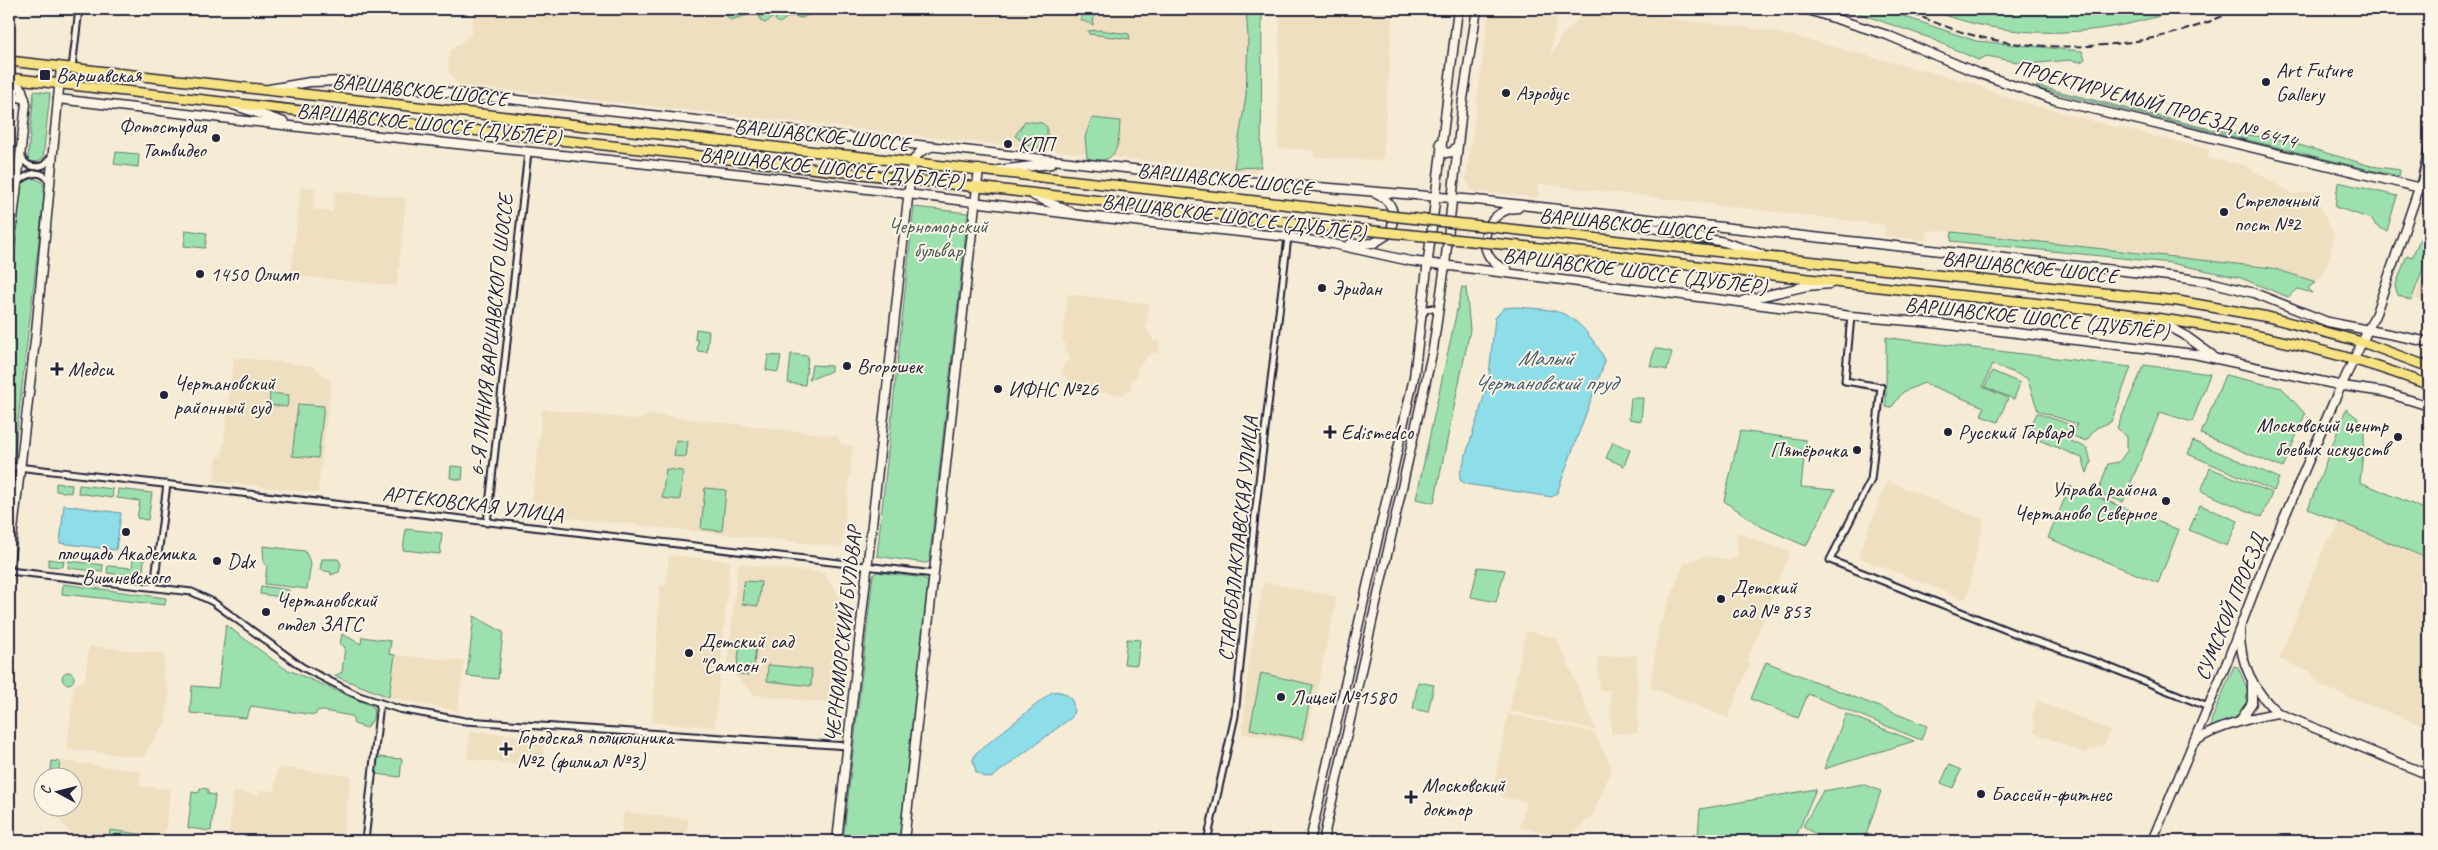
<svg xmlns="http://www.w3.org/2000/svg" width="2438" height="850" font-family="Caveat,sans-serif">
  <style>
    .built { fill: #efdfc1 }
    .green { fill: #9ce1ad; stroke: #5f8274 }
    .water { fill: #8ddee9; stroke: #6293a3 }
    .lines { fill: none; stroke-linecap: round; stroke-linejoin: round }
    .street-casing { stroke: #22223b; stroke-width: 9 }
    .secondary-casing { stroke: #22223b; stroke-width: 11 }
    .primary-casing { stroke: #22223b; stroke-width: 12 }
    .street { stroke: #fcf5e5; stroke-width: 5 }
    .secondary { stroke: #fcf5e5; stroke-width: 8 }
    .primary { stroke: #f7e281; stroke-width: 9 }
    .rail { stroke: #22223b; stroke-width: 2; stroke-dasharray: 8 4; stroke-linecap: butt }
    .primary-bridge-casing { stroke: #22223b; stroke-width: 12; stroke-linecap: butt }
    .primary-bridge { stroke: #f7e281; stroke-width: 9 }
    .poi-dot { fill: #22223b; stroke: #fcf5e5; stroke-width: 2 }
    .labels { text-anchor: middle; stroke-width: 4; stroke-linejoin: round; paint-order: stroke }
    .poi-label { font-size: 21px; fill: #22223b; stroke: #fcf5e5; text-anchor: start }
    .street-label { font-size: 21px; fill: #22223b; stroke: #fcf5e5 }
    .park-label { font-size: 21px; fill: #475b5d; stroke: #fcf5e5 }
    .water-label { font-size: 22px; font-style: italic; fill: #425a6f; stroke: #fcf5e5 }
  </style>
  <rect width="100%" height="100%" fill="#f6ebd5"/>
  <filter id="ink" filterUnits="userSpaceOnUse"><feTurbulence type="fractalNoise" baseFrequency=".02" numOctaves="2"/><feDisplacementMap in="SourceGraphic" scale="10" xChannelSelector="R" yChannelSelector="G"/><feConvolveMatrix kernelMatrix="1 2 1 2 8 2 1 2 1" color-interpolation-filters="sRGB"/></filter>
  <g filter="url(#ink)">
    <g class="built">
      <path d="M473 9H1262L1256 173 458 85 448 71 450 51 472 34Z"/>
      <path d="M1280 9H1393L1383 161 1314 157V150L1278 148Z"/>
      <path d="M1588 9 1768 30 1976 84 1992 92 2012 99 2111 126 2209 149 2207 158 2244 165 2293 194 2313 192 2334 235 2329 259 2322 276 2316 282 2272 268 1939 231 1927 230 1925 240 1884 236 1885 225 1558 186 1538 184V198L1472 191 1466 180 1489 12 1557 18 1550 58 1561 37Z"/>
      <path d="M301 187 315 188 313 209 333 212 335 191 406 198 397 286 291 275Z"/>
      <path d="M2429 259V304L2415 298Z"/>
      <path d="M1068 294 1149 304 1146 327 1153 340 1160 341 1158 354 1151 353 1138 367 1136 378 1132 379 1131 389 1122 395 1066 388 1067 377 1062 376 1064 362H1068L1069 355 1064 354 1065 343 1062 342Z"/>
      <path d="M234 357 313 366 331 381 318 493 214 481 217 456H222Z"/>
      <path d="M542 409 641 420 650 414 838 436 841 444 853 446 842 547 531 514Z"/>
      <path d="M1887 481 1984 520 1966 600 1858 557Z"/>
      <path d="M2339 522 2429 560V728L2323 687 2309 671 2279 659 2328 538 2332 539Z"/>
      <path d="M1736 532 1790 552 1747 661 1750 663 1728 718 1650 687 1659 626 1684 564 1706 556 1730 560 1738 556Z"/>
      <path d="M669 555 730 561 715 727 652 722 660 585H666Z"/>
      <path d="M738 564 824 573 840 597 828 703 754 695 727 668Z"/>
      <path d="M1264 582 1337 597 1306 742 1242 734 1249 659Z"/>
      <path d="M1526 631 1557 638 1596 730 1509 711Z"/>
      <path d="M89 646 165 654 163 676 169 691 166 721 143 757 67 749 74 685 85 680Z"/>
      <path d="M395 655 464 661 458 711 389 697Z"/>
      <path d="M1637 655 1638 733 1611 734 1610 690H1599L1598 657Z"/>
      <path d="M2038 701 2110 730 2104 745 2084 753 2033 732 2035 726 2032 716Z"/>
      <path d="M1508 714 1595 733 1612 769 1592 816 1567 838 1520 827 1526 802 1503 797 1493 787Z"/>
      <path d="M470 731 545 738 542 767 467 759Z"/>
      <path d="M62 761 141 771 140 786 171 789 164 841H77L56 815V808H72V778L60 777Z"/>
      <path d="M278 767 351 776 343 841H228L233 792 259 795 260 790 274 791Z"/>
      <path d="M624 812 688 819 686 841H620Z"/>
    </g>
    <g class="green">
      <path d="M109 9H153L151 16 109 11Z"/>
      <path d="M728 9H804L811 10 810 14 802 18 790 16 779 23 775 20 777 15 765 23 761 21 759 14 755 13 730 20 727 17Z"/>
      <path d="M1081 9H1095L1093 25 1081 20Z"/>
      <path d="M1246 9H1262L1261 167 1234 168 1246 96 1248 37Z"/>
      <path d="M1846 9H1882L1976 41 2082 51 2085 59 2081 62 2070 60 2027 64 1987 56 1978 60 1930 38Z"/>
      <path d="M1929 9H2180C2100 38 2008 42 1929 9Z"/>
      <path d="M1099 30 1129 34 1130 39 1089 34 1088 31Z"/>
      <path d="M2037 86 2210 129 2282 140 2371 166 2400 170 2399 176 2362 168 2036 88Z"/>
      <path d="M34 91 50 93 43 158 37 162 29 161 28 157Z"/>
      <path d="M1092 118 1120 121C1119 143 1118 168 1087 158L1085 137Z"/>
      <path d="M1025 121 1042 123 1047 127V136L1043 139 1044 148 1026 145 1027 139 1022 141 1015 136Z"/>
      <path d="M116 152 139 154 138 167 114 164Z"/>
      <path d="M33 178 42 182 45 188 14 455 9 454V288L20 185 25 181Z"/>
      <path d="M2338 182 2397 196 2387 231 2376 226 2372 219 2335 207Z"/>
      <path d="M914 207 968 213 929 562 925 563 877 556Z"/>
      <path d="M2429 219V253L2411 301 2398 295 2395 287 2407 255 2412 257Z"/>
      <path d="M186 230 207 233 205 248 184 246Z"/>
      <path d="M1952 232 2272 268 2316 282 2308 288 2312 293 2298 289 2288 297 2241 278 2171 263 1951 241Z"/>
      <path d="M1462 287 1466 288 1470 330 1434 503 1416 499Z"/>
      <path d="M696 329 709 331 707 352 697 351 698 340 695 339Z"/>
      <path d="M1886 337 1890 338 2131 367 2111 422 2096 428 2086 441 2073 436 2077 424 2038 411 2027 378 1992 364 1983 387 2008 398 1998 422 1981 416 1984 407 1924 383 1903 392 1891 408 1886 407Z"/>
      <path d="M1655 348 1672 352 1667 370 1650 366Z"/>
      <path d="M791 354 808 356 805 385 788 383Z"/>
      <path d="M768 355 781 356 778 372 766 370Z"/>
      <path d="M812 365 831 366V371L809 380Z"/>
      <path d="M2144 365 2210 374 2192 422 2160 412 2123 502 2098 493 2108 464 2119 462 2127 451V437L2117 428Z"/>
      <path d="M1992 371 2020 383 2014 399 1985 387Z"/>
      <path d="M2225 375 2282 388 2305 414 2283 468 2201 434Z"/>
      <path d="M270 393 289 395 287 407 269 405Z"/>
      <path d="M1631 398H1643L1641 421 1629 419Z"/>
      <path d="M298 404 324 406 318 458 292 456Z"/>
      <path d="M2346 409 2364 423V441L2360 482 2429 511V559L2308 509Z"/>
      <path d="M2037 413 2074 426 2070 441 2087 448 2091 462 2087 473 2082 458 2027 435Z"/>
      <path d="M1740 431 1806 440 1801 487 1835 490 1806 546 1762 527 1724 501Z"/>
      <path d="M676 440 688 441 686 457 674 456Z"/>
      <path d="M2193 441 2279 478 2274 491 2188 454Z"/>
      <path d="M1613 442 1630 450 1624 466 1606 458Z"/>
      <path d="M451 466 463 467 462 480 450 478Z"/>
      <path d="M2210 468 2272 493 2262 517 2201 491Z"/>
      <path d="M666 469 683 471 680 500 662 498Z"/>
      <path d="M56 483 72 485 71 493 56 491Z"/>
      <path d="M79 485 113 489 112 498 78 493Z"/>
      <path d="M2070 486 2179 530 2158 583 2048 538Z"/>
      <path d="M705 488 726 490 722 531 701 529Z"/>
      <path d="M118 489 152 493 148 520 137 518 140 501 117 498Z"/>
      <path d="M2200 505 2238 521 2227 546 2189 530Z"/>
      <path d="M406 529 442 533 440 554 403 550Z"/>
      <path d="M263 546 305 551 311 564 307 589 265 584 267 565 264 564Z"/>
      <path d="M134 552 145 554 142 577 107 573 108 566 132 568Z"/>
      <path d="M48 559 64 561 63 567 48 566Z"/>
      <path d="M322 559H338L341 564 339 572 331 575V572L320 570Z"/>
      <path d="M69 561 103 565 102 572 68 568Z"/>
      <path d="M1478 567 1505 570 1496 602 1471 597Z"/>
      <path d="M877 572 924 578 930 584 901 841H843L873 575Z"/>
      <path d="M744 581 761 582 758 606 742 604Z"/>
      <path d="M63 584 166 598 165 605 62 594Z"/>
      <path d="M261 586 289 590 288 598 260 594Z"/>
      <path d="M474 616 503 632 498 679 467 676Z"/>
      <path d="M226 625 284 668 374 707 373 719 367 728 354 724 352 716 318 710 315 715 251 706 246 718 190 713 192 686 218 688Z"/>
      <path d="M342 634 361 644 362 637 391 641 389 654 395 655 389 697 335 676 342 672 345 647 340 644Z"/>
      <path d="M1127 639 1140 640 1137 665 1124 664Z"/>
      <path d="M740 642 756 644 754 667H750L749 675 736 674Z"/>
      <path d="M1766 662 1927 726 1921 740 1808 694 1798 718 1751 699Z"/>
      <path d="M768 665 812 669 811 686 767 681Z"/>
      <path d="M2234 666 2238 667 2251 698 2238 717 2215 727 2211 726V721Z"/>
      <circle cx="68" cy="678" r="6"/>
      <path d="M1261 673 1313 685 1302 739 1250 729Z"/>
      <path d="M1418 682 1434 685 1428 712 1413 709Z"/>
      <path d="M1846 714 1914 741 1824 769Z"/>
      <path d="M378 757 402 759 400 777 376 774Z"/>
      <path d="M52 761 60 762 58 777H50Z"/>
      <path d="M1949 765 1961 770 1953 788 1941 783Z"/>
      <path d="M1863 784 1881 791 1864 841H1826L1803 826 1823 791Z"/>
      <path d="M200 788 208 789V794L215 795 211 831 188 828 192 792 199 793Z"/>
      <path d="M1816 789 1794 841 1698 837 1700 809Z"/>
      <path d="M110 830 154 836V841H109Z"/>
    </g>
    <g class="water">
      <path d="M1515 307C1551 310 1568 307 1591 338 1596 345 1602 352 1605 361L1557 493 1552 497 1466 484 1460 480V474L1488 384 1495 318 1504 308Z"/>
      <path d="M64 505 121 513 116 550 60 543Z"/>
      <path d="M1052 692C1068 689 1078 703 1072 717L991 778 985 777 976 772 973 760 976 753Z"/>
    </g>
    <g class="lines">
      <defs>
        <g id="street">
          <path d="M72 68 79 9"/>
          <path d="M21 154C24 166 34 169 44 165L51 157"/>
          <path d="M17 183C27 174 42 167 49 182"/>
          <path d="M2419 188 2429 144"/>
          <path d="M1423 314 1427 309 1433 308 1438 314"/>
          <path d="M1851 316 1845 381 1881 387 1871 480 1830 560 2024 637 2094 661 2208 707"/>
          <path d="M9 466 934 574"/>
          <path d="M487 523 528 152"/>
          <path d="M9 571 192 592 213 602 302 667 359 696 399 709 465 721 848 746"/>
          <path d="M154 587 167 484"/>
          <path d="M365 841 380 703"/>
          <path d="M1207 841 1235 716 1255 515 1288 237"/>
        </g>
        <g id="secondary">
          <path d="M1805 9 1887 35 1975 72 2055 100 2429 190"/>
          <path d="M269 89 310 82 347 81 1232 180 1476 200 2169 276 2210 282 2254 293 2328 322 2429 342"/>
          <path d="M9 94 25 99"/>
          <path d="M58 99 342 132 761 176 1095 217 1288 237 1333 244 1410 261 1851 316 1932 323 2194 354 2343 386 2384 392 2429 406"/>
          <path d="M233 105 284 122"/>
          <path d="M1440 143 1442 149 1446 153 1452 152 1457 146"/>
          <path d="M998 170 1051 164"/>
          <path d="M1034 196 1071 212"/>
          <path d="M1602 218 1724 242 1761 254"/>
          <path d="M1350 244 1374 243 1390 233C1396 216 1395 202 1376 194"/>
          <path d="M9 255 26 104 22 90 11 78"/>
          <path d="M1507 269C1472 260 1481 209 1518 208"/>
          <path d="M1745 300 1807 286 1830 284"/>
          <path d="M2154 319 2183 334 2212 355"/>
          <path d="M9 565 36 332 61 67"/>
          <path d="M2240 630C2239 662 2254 692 2278 713L2429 775"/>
          <path d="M2241 719 2252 703V683"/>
          <path d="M2194 743C2210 728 2257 716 2278 713"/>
          <path d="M837 841 912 162 920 152 931 147"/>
          <path d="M904 841 979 169"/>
          <path d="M1310 841 1414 377 1458 9"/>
          <path d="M1323 841 1433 349 1445 265 1463 99 1477 9"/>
          <path d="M2152 841 2227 662 2264 565 2334 401 2376 313 2419 188"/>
        </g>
        <g id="primary">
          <path d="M9 61 1308 207"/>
          <path d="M9 78 1306 224"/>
          <path d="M1610 240 2178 301 2268 317 2362 342 2429 367"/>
          <path d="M1608 255C1727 270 1847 284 1966 296 2122 312 2282 328 2429 385"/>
        </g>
      </defs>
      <use href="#street" class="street-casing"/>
      <use href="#secondary" class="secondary-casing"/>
      <use href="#primary" class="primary-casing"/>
      <use href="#street" class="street"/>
      <use href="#secondary" class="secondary"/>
      <use href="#primary" class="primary"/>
      <path class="rail" d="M1900 9C1922 17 1943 26 1965 33 2046 57 2162 49 2237 9"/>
      <defs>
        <g id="primary-bridge">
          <path d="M1308 207 1610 240"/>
          <path d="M1306 224 1608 255"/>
        </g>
      </defs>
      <use href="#primary-bridge" class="primary-bridge-casing"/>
      <use href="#primary-bridge" class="primary-bridge"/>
    </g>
  </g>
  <g class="poi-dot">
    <rect x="39" y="69" width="12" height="12" rx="2.5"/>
    <circle cx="2266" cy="82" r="5"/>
    <circle cx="1506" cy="93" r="5"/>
    <circle cx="216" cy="138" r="5"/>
    <circle cx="1008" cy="144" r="5"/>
    <circle cx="2224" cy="212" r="5"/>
    <circle cx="200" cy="274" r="5"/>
    <circle cx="1322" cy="288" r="5"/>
    <circle cx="847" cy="366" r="5"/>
    <path d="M54.5 361.5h5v5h5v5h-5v5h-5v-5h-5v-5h5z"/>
    <circle cx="998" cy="389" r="5"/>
    <circle cx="164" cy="395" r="5"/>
    <path d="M1327.5 424.5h5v5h5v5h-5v5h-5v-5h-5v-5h5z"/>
    <circle cx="1948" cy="432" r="5"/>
    <circle cx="2398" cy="437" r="5"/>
    <circle cx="1857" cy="450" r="5"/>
    <circle cx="2166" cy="501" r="5"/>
    <circle cx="126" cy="532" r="5"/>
    <circle cx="217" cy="561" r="5"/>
    <circle cx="1721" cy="599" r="5"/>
    <circle cx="266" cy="612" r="5"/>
    <circle cx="689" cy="653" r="5"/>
    <circle cx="1281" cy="697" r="5"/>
    <path d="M503.5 741.5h5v5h5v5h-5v5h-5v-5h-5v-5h5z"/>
    <circle cx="1981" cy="794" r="5"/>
    <path d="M1408.5 789.5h5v5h5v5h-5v5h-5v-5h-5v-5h5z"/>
  </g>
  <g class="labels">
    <g class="poi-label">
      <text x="2276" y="77">Art Future<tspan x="2276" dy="24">Gallery</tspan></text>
      <text x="56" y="82">Варшавская</text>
      <text x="1516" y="100">Аэробус</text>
      <text x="206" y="133" text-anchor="end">Фотостудия<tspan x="206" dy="24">Татвидео</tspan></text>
      <text x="1018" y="151">КПП</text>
      <text x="2234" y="207">Стрелочный<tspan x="2234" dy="24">пост №2</tspan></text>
      <text x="210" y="281">1450 Олимп</text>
      <text x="1332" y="295">Эридан</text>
      <text x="857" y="373">Вгорошек</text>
      <text x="68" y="376">Медси</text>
      <text x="174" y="390">Чертановский<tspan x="174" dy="24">районный суд</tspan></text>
      <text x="1008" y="396">ИФНС №26</text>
      <text x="2388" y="432" text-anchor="end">Московский центр<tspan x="2388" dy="24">боевых искусств</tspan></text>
      <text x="1341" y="439">Edismedco</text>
      <text x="1958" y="439">Русский Гарвард</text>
      <text x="1847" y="457" text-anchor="end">Пятёрочка</text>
      <text x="2156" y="496" text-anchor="end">Управа района<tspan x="2156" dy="24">Чертаново Северное</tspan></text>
      <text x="126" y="560" text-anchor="middle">площадь Академика<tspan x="126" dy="24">Вишневского</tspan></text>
      <text x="227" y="568">Ddx</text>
      <text x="1731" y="594">Детский<tspan x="1731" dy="24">сад № 853</tspan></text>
      <text x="276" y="607">Чертановский<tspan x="276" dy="24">отдел ЗАГС</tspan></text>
      <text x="699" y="648">Детский сад<tspan x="699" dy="24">"Самсон"</tspan></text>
      <text x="1291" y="704">Лицей №1580</text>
      <text x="517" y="744">Городская поликлиника<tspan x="517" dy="24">№2 (филиал №3)</tspan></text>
      <text x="1422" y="792">Московский<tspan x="1422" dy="24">доктор</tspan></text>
      <text x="1991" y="801">Бассейн-фитнес</text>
    </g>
    <g class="street-label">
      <text transform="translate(420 90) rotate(6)" y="7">ВАРШАВСКОЕ ШОССЕ</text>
      <text transform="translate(2156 104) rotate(15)" y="7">ПРОЕКТИРУЕМЫЙ ПРОЕЗД № 6414</text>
      <text transform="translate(429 124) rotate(6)" y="7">ВАРШАВСКОЕ ШОССЕ (ДУБЛЁР)</text>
      <text transform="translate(822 135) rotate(6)" y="7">ВАРШАВСКОЕ ШОССЕ</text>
      <text transform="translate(832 168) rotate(6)" y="7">ВАРШАВСКОЕ ШОССЕ (ДУБЛЁР)</text>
      <text transform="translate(1225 179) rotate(6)" y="7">ВАРШАВСКОЕ ШОССЕ</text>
      <text transform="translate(1234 217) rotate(7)" y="7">ВАРШАВСКОЕ ШОССЕ (ДУБЛЁР)</text>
      <text transform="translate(1627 224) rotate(6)" y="7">ВАРШАВСКОЕ ШОССЕ</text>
      <text transform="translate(2030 267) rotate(6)" y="7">ВАРШАВСКОЕ ШОССЕ</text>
      <text transform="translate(1635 271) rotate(7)" y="7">ВАРШАВСКОЕ ШОССЕ (ДУБЛЁР)</text>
      <text transform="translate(2037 318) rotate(6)" y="7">ВАРШАВСКОЕ ШОССЕ (ДУБЛЁР)</text>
      <text transform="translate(491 335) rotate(-84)" y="7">6-Я ЛИНИЯ ВАРШАВСКОГО ШОССЕ</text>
      <text transform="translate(473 504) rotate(7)" y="7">АРТЕКОВСКАЯ УЛИЦА</text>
      <text transform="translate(1238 539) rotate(-84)" y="7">СТАРОБАЛАКЛАВСКАЯ УЛИЦА</text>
      <text transform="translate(2230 607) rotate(-68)" y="7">СУМСКОЙ ПРОЕЗД</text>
      <text transform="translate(843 634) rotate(-84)" y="7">ЧЕРНОМОРСКИЙ БУЛЬВАР</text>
    </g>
    <g class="park-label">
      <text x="938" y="233">Черноморский<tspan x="938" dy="24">бульвар</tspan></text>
    </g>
    <g class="water-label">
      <text x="1545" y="365">Малый<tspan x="1545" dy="25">Чертановский пруд</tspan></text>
    </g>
  </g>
  <rect width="2438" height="850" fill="none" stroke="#fcf5e5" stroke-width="30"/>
  <rect x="15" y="15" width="2408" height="820" fill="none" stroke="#22223b" stroke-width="2" filter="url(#ink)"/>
  <g transform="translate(58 792) rotate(277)"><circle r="24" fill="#fcf5e5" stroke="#a5a1a1"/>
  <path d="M0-4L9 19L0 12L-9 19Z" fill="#22223b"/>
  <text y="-8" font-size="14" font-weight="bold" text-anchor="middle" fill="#22223b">С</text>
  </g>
</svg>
